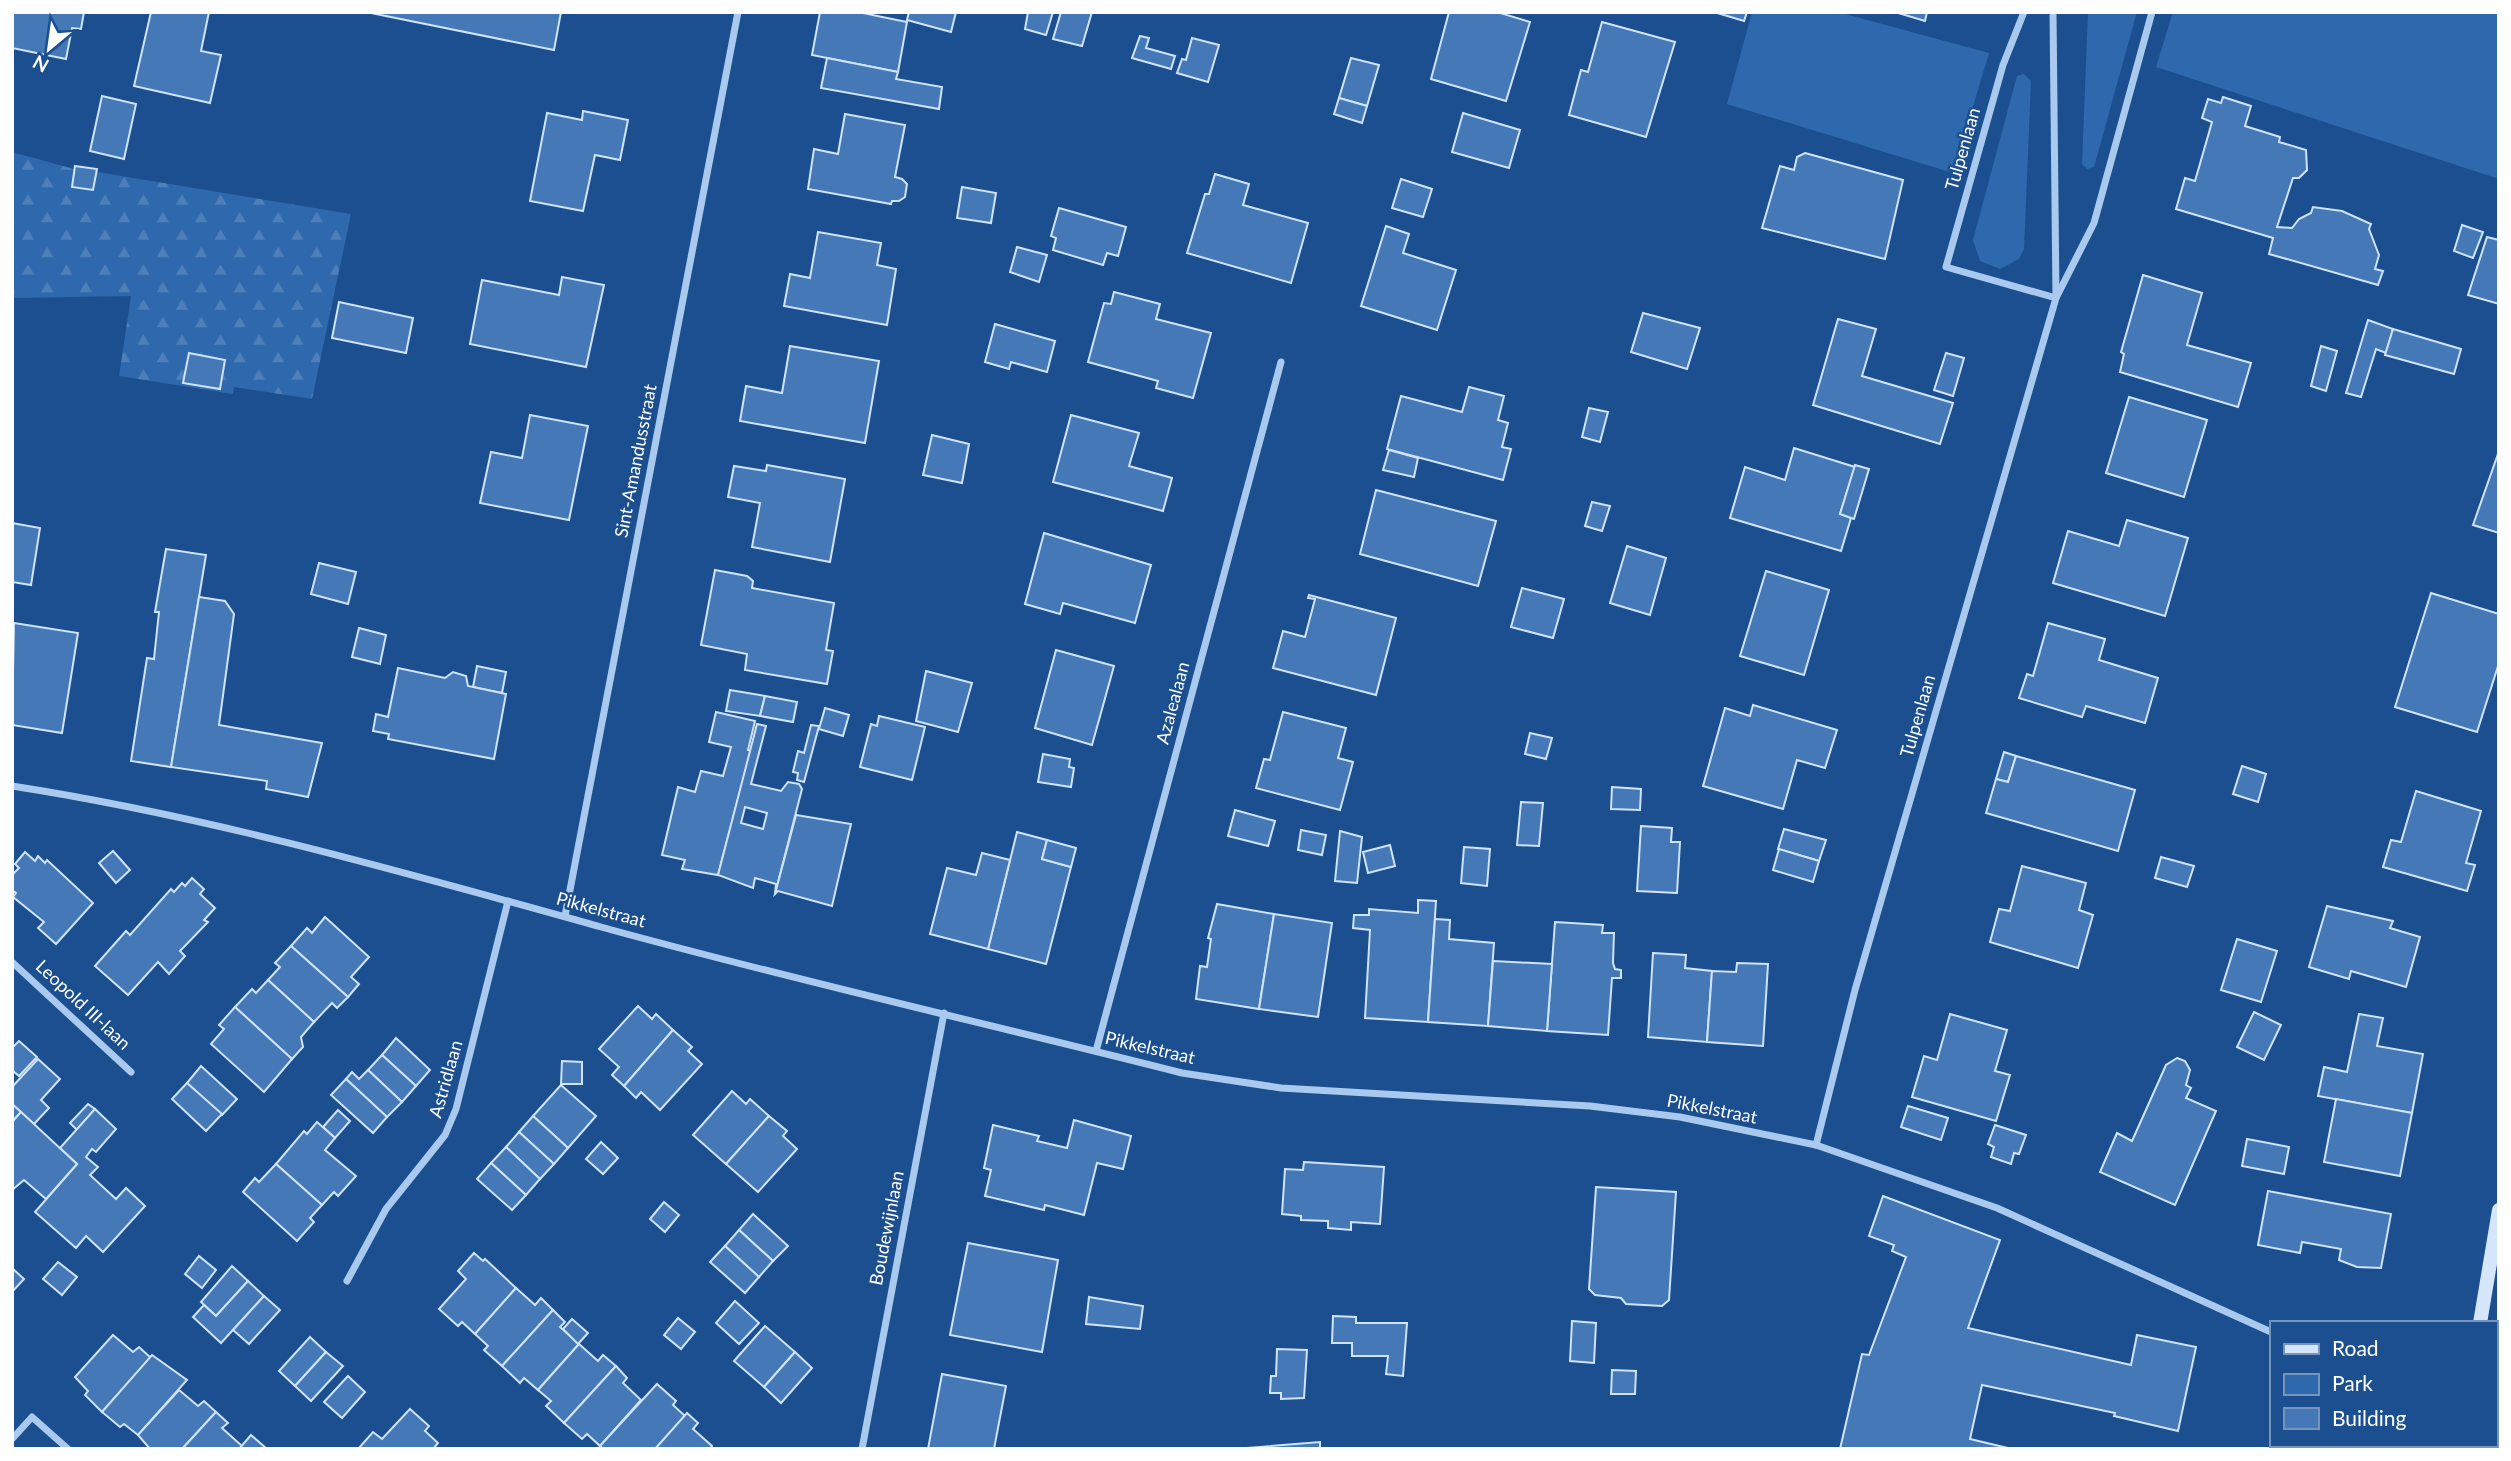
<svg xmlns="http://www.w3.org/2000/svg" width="2511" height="1461" font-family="Lato,sans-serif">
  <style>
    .green { fill: #2e69ad }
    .forest { fill: url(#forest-firs) }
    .building { fill: #4478b7; stroke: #cfe3fa; stroke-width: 2; fill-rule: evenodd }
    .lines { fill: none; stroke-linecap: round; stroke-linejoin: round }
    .street { stroke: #a9c9ee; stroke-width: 7 }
    .secondary { stroke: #d6e6fa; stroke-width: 14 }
    .labels { text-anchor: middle; stroke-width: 5; stroke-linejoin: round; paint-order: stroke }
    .street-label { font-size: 18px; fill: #fff; stroke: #1b4f8f }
  </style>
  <defs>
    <pattern id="forest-firs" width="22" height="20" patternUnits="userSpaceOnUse" patternTransform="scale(1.75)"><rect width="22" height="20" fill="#2e69ad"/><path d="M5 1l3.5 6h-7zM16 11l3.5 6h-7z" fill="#4d80b9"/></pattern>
  </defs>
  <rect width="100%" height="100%" fill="#1b4f8f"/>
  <g class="green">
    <path d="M1752 12H1838L1989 53 1953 173 1727 104Z"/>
    <path d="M2088 12H2137L2094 167 2087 169 2082 164Z"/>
    <path d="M2173 12H2499V179L2156 67Z"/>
    <path d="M2024 74 2031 81 2024 249 2019 259 2000 269 1980 261 1973 240 2017 76Z"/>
  </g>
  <path class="forest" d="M12 152 74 169 75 166 97 169V172L351 214 312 399 234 387 233 394 119 376 131 296 12 298Z"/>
  <g class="building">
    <path d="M12 12H84L81 29 72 28 66 59 12 48Z"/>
    <path d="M151 12H209L201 51 221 55 210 103 134 86Z"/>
    <path d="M366 12H561L554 50Z"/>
    <path d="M820 12H858L907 22 898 72 812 55Z"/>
    <path d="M909 12H956L951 32 907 20Z"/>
    <path d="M1028 12H1053L1046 35 1025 29Z"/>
    <path d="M1061 12H1092L1082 46 1053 39Z"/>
    <path d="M1449 12H1497L1530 22 1506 101 1431 79Z"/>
    <path d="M1714 12H1747L1744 21Z"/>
    <path d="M1895 12H1927L1925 21Z"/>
    <path d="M1602 22 1675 42 1646 137 1569 115 1581 70 1588 72Z"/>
    <path d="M1140 36 1149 38 1146 48 1175 56 1171 69 1132 58Z"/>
    <path d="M1192 38 1219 45 1208 82 1177 73 1182 59 1186 60Z"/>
    <path d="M827 58 898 72 896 79 942 87 939 109 821 88Z"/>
    <path d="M1351 58 1379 65 1367 106 1339 98Z"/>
    <path d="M102 96 136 104 124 159 90 151Z"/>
    <path d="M2223 97 2251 106 2245 126 2280 137 2279 142 2306 150 2307 170 2299 178H2293L2277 227 2292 228 2299 219 2311 213 2313 207 2342 211 2371 224 2369 229 2379 255 2375 269 2383 271 2378 285 2269 254 2273 238 2176 209 2185 178 2195 181 2212 122 2202 118 2208 99 2221 103Z"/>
    <path d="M1339 98 1367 106 1362 123 1334 114Z"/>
    <path d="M583 111 628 120 620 160 595 155 583 211 530 201 547 113 582 120Z"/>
    <path d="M1463 113 1520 130 1509 168 1452 152Z"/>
    <path d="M845 114 905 125 895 177 902 179 907 184 905 197 899 201H892L891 204 808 189 814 149 838 154Z"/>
    <path d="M1805 153 1903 180 1885 259 1762 228 1780 166 1794 170 1797 157Z"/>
    <path d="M75 166 97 169 93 190 72 187Z"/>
    <path d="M1215 174 1249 184 1243 205 1308 223 1291 283 1187 253 1205 194H1209Z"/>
    <path d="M1401 179 1432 189 1423 217 1392 208Z"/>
    <path d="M962 187 996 193 991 223 957 218Z"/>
    <path d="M1059 208 1126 227 1118 256 1107 253 1103 265 1053 250 1056 238 1051 236Z"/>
    <path d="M2462 225 2483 232 2473 258 2454 251Z"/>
    <path d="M1386 226 1409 234 1403 253 1456 270 1437 330 1361 306Z"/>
    <path d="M818 232 881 243 877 265 896 269 887 325 784 306 790 274 810 278Z"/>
    <path d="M2487 237 2499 240V304L2468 295Z"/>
    <path d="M1017 247 1047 255 1039 282 1010 272Z"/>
    <path d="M2143 275 2202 293 2187 345 2251 363 2238 407 2120 372 2124 354 2121 352Z"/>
    <path d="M562 277 604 285 586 367 470 344 482 280 559 295Z"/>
    <path d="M1114 292 1160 304 1156 319 1211 333 1193 398 1156 388 1158 381 1088 362 1104 303 1111 304Z"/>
    <path d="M339 302 413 318 406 353 332 338Z"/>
    <path d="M1643 313 1700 328 1687 369 1631 352Z"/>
    <path d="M1838 319 1876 329 1862 376 1953 403 1940 444 1813 405Z"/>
    <path d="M2368 320 2393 329 2386 353 2376 349 2361 397 2346 393Z"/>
    <path d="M995 324 1055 341 1047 372 1011 362 1009 369 985 362Z"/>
    <path d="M2393 329 2461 349 2454 374 2385 355Z"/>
    <path d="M790 346 879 361 865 443 740 421 746 386 782 393Z"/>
    <path d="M2321 346 2337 351 2326 391 2311 386Z"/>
    <path d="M189 353 225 360 220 389 183 383Z"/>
    <path d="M1946 353 1964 358 1953 396 1934 390Z"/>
    <path d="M1469 387 1504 396 1498 420 1508 423 1502 447 1511 449 1503 480 1387 449 1401 396 1462 412Z"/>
    <path d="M2129 397 2207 420 2184 497 2106 473Z"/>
    <path d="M1589 408 1608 412 1600 442 1582 437Z"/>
    <path d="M530 415 588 426 569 520 480 503 491 452 522 458Z"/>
    <path d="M1071 415 1139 433 1129 466 1172 478 1163 511 1053 482Z"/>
    <path d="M932 435 969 444 962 483 923 475Z"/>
    <path d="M1794 448 1855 467 1840 514 1851 518 1841 551 1730 518 1745 467 1785 480Z"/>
    <path d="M1389 450 1418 458 1414 477 1383 470Z"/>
    <path d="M2499 451V533L2473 525Z"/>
    <path d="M767 465 845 479 830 562 752 547 760 503 728 497 734 466 766 471Z"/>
    <path d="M1855 465 1869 469 1854 519 1840 514Z"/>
    <path d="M1376 490 1496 521 1478 586 1360 554Z"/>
    <path d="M1592 502 1610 506 1602 531 1585 526Z"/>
    <path d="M2127 520 2188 538 2165 616 2053 583 2068 531 2119 546Z"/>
    <path d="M12 523 40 528 31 585 12 582Z"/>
    <path d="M1044 533 1151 565 1135 623 1063 603 1060 614 1025 604Z"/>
    <path d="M1627 546 1666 558 1650 615 1610 603Z"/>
    <path d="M166 549 206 555 171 767 131 761 147 658 154 659 155 649 159 612H155Z"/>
    <path d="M319 563 356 572 348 604 311 594Z"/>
    <path d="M715 570 747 576 753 581 752 588 834 603 826 650 833 651 827 684 745 670 747 654 701 645Z"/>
    <path d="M1766 571 1829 590 1804 675 1740 656Z"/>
    <path d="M1522 588 1564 599 1553 638 1511 627Z"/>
    <path d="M2431 593 2499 614V663L2477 732 2395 707Z"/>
    <path d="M1309 595 1396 618 1376 695 1273 668 1283 631 1305 637 1315 599 1308 598Z"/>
    <path d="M199 597 225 601 234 614 219 725 322 743 308 797 266 789 267 781 171 767Z"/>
    <path d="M14 623 78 633 62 733 12 725Z"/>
    <path d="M2048 623 2105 639 2099 660 2158 678 2145 723 2086 706 2082 717 2019 698 2027 674 2033 676Z"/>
    <path d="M359 628 386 635 380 664 352 657Z"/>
    <path d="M1056 650 1114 666 1092 745 1035 728Z"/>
    <path d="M477 666 506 672 502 693 473 687Z"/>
    <path d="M398 668 445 678 453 672 466 676 468 686 506 694 494 759 388 739 389 734 373 731 376 714 388 717Z"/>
    <path d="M926 671 972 683 958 732 916 721Z"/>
    <path d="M730 690 765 696 760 716 726 711Z"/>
    <path d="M765 696 797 702 793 722 760 716Z"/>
    <path d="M1753 705 1837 730 1825 768 1797 760 1783 809 1703 786 1725 708 1750 716Z"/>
    <path d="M825 708 849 715 843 736 819 729Z"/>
    <path d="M716 712 755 721 748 750H751L718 875 682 869 685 860 662 855 678 787 695 792 701 771 723 776 731 747 709 742Z"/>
    <path d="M1283 712 1346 728 1338 758 1353 762 1340 810 1256 788 1264 759 1270 760Z"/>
    <path d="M879 716 925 727 912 780 860 767 871 724 877 726Z"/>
    <path d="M757 724 766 726 751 784 781 791 788 782 799 784 802 789 775 894 776 884 755 878 753 888 718 875ZM745 807 767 813 763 829 741 823Z"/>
    <path d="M811 725 819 726 804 782 797 780 798 773 793 772 798 751 804 753Z"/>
    <path d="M1530 733 1552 738 1546 759 1525 754Z"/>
    <path d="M2004 752 2016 756 2008 782 1996 779Z"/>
    <path d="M1043 754 1070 759 1069 767 1074 768 1071 787 1038 782Z"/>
    <path d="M2016 756 2135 790 2118 851 1986 813 1996 779 2008 782Z"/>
    <path d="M2242 766 2266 774 2258 802 2233 794Z"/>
    <path d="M1612 787 1641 789 1640 810 1611 809Z"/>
    <path d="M2416 791 2481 811 2466 863 2475 865 2467 891 2383 867 2391 840 2401 842Z"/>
    <path d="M1521 802 1543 803 1539 846 1517 845Z"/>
    <path d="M1235 810 1275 821 1268 846 1228 836Z"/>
    <path d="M796 815 851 824 832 906 778 891 775 894Z"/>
    <path d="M1641 826 1672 828 1671 842H1680L1677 893 1637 891Z"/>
    <path d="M1784 829 1826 840 1819 861 1778 849Z"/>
    <path d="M1301 830 1326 835 1322 855 1298 850Z"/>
    <path d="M1340 831 1362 837 1357 883 1335 881Z"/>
    <path d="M1017 832 1047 840 1042 859 1071 867 1046 964 988 949Z"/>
    <path d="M1047 840 1076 848 1071 867 1042 859Z"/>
    <path d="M1390 845 1395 866 1368 873 1363 852Z"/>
    <path d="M1464 847 1490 849 1487 886 1461 883Z"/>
    <path d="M1779 849 1819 861 1813 882 1773 870Z"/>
    <path d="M113 851 130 870 116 883 99 863Z"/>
    <path d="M25 852 35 861 38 856 45 863 47 860 93 903 56 944 38 928 44 922 13 897 16 893 12 890V875L19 868 15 864Z"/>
    <path d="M982 853 1010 860 988 949 930 934 947 868 976 875Z"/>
    <path d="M2161 857 2194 866 2187 887 2155 878Z"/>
    <path d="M2022 866 2086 883 2079 910 2093 915 2078 968 1990 942 1999 909 2010 911Z"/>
    <path d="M192 878 204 889 200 894 215 908 204 920 208 922 180 951 185 956 169 974 158 962 128 995 95 966 126 931 130 935 171 889 174 892 182 883 185 886Z"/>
    <path d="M1418 900 1436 901 1428 1022 1365 1018 1370 930 1353 928 1354 915H1369V909L1418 913Z"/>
    <path d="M1217 904 1274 914 1259 1009 1196 999 1200 966 1207 967 1211 939 1208 938Z"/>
    <path d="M2327 906 2393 921 2390 928 2420 937 2406 987 2351 971 2349 979 2309 967Z"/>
    <path d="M1274 914 1332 923 1318 1017 1259 1009Z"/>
    <path d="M325 917 369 957 351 977 359 984 348 997 291 946 307 928 312 933Z"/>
    <path d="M1435 919 1450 920 1449 939 1494 943 1488 1026 1428 1022Z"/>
    <path d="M1555 922 1603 925 1602 933H1614L1613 963 1615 969 1621 970V978H1612L1608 1035 1547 1031Z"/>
    <path d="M2237 939 2277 951 2261 1002 2221 990Z"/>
    <path d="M291 946 348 997 337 1008 332 1003 314 1022 268 980 280 967 275 963Z"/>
    <path d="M1653 953 1686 955 1685 968 1712 971 1707 1042 1648 1037Z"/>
    <path d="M1493 961 1552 964 1547 1031 1488 1026Z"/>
    <path d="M1737 963 1768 964 1763 1046 1707 1042 1712 971 1736 972Z"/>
    <path d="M268 980 314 1022 301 1037 303 1047 292 1059 235 1007 252 989 256 993Z"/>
    <path d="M638 1006 652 1019 656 1014 673 1030 624 1086 612 1075 619 1067 599 1049Z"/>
    <path d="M235 1007 292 1059 264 1092 211 1044 224 1029 219 1025Z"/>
    <path d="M2254 1012 2281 1025 2264 1060 2237 1047Z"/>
    <path d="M1950 1014 2007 1030 1995 1071 2010 1075 1996 1121 1912 1097 1924 1056 1937 1060Z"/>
    <path d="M2359 1014 2383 1018 2377 1046 2423 1054 2412 1113 2318 1096 2324 1067 2347 1072Z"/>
    <path d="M673 1030 692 1047 688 1051 702 1064 660 1110 641 1092 636 1098 624 1086Z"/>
    <path d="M396 1038 430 1070 416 1086 382 1055Z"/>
    <path d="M19 1041 37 1057 19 1076 12 1070V1048Z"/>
    <path d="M382 1055 416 1086 402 1102 368 1070Z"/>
    <path d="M2177 1058 2185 1061 2190 1070 2186 1085 2191 1088 2186 1098 2216 1111 2175 1205 2100 1172 2117 1133 2132 1141 2166 1065Z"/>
    <path d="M38 1059 60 1079 41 1100 49 1108 34 1124 12 1104V1087Z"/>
    <path d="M562 1061 582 1062V1084H561Z"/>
    <path d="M201 1066 237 1099 222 1115 187 1083Z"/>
    <path d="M368 1070 402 1102 387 1117 346 1079 352 1072 359 1079Z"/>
    <path d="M346 1079 387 1117 373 1133 331 1095Z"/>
    <path d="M187 1083 222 1114 206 1131 172 1099Z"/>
    <path d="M561 1085 596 1116 568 1148 533 1116Z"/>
    <path d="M732 1091 746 1104 750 1099 769 1116 726 1164 693 1135Z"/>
    <path d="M2336 1099 2412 1113 2400 1176 2324 1162Z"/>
    <path d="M12 1104 21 1112 12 1122Z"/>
    <path d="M88 1104 95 1109 77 1130 70 1123Z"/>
    <path d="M1908 1106 1948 1118 1941 1140 1901 1127Z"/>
    <path d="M95 1109 116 1129 96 1152 92 1149 86 1157 98 1167 90 1175 116 1199 126 1188 145 1206 103 1252 86 1236 76 1248 35 1212 77 1164 60 1148Z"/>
    <path d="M338 1110 350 1121 335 1138 323 1127Z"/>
    <path d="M21 1112 77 1164 46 1199 24 1180 12 1190V1122Z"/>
    <path d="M533 1116 568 1148 554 1164 519 1132Z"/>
    <path d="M769 1116 787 1131 783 1136 797 1149 758 1192 726 1164Z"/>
    <path d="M1074 1120 1131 1136 1123 1169 1097 1163 1084 1215 1045 1205 1044 1210 985 1196 991 1170 984 1168 993 1125 1039 1136 1037 1141 1067 1148Z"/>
    <path d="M317 1122 335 1138 325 1150 356 1176 338 1196 334 1192 322 1205 276 1164 304 1131 307 1134Z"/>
    <path d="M1995 1125 2026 1135 2019 1154 2014 1153 2011 1164 1991 1157 1994 1147 1988 1144Z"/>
    <path d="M519 1132 554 1164 540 1179 506 1147Z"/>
    <path d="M2247 1139 2289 1147 2284 1174 2242 1166Z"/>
    <path d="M601 1142 618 1158 603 1174 586 1159Z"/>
    <path d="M506 1147 540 1179 526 1195 491 1163Z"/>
    <path d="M1304 1162 1384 1167 1380 1224 1351 1222V1230L1328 1228V1221L1301 1220V1216L1282 1214 1285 1169 1303 1170Z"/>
    <path d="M491 1163 526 1195 512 1210 477 1179Z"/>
    <path d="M276 1164 322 1205 310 1218 314 1222 297 1241 243 1192 255 1178 259 1182Z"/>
    <path d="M1596 1187 1676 1192 1669 1300 1662 1306 1626 1304 1621 1298 1595 1295 1589 1289Z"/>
    <path d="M2268 1191 2391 1214 2381 1268 2357 1267 2339 1260 2341 1249 2302 1242 2300 1253 2258 1245Z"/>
    <path d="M1883 1196 2000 1240 1968 1328 2131 1365 2137 1335 2196 1347 2178 1431 2114 1416 2115 1413 1982 1385 1970 1439 2012 1449H1840L1862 1354 1869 1355 1906 1257 1892 1251 1894 1245 1869 1236Z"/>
    <path d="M664 1202 679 1215 665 1232 650 1219Z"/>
    <path d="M753 1214 788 1246 773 1261 739 1230Z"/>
    <path d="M739 1230 773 1261 759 1277 725 1246Z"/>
    <path d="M968 1243 1058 1260 1042 1352 950 1335Z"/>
    <path d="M725 1246 759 1277 745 1293 710 1262Z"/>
    <path d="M474 1253 483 1261 485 1259 516 1288 475 1334 462 1322 458 1326 439 1309 466 1279 458 1271Z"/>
    <path d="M199 1256 216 1270 202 1288 185 1274Z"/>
    <path d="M58 1262 77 1277 62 1295 43 1279Z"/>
    <path d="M232 1266 248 1281 216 1316 201 1302Z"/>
    <path d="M12 1268 24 1279 12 1292Z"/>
    <path d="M248 1281 264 1296 221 1343 193 1317 204 1305 216 1316Z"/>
    <path d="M516 1288 535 1305 541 1298 553 1310 502 1366 484 1350 488 1346 475 1334Z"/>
    <path d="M264 1296 280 1310 249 1344 233 1330Z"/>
    <path d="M1089 1297 1143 1306 1140 1329 1086 1324Z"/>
    <path d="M735 1301 759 1323 739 1344 716 1323Z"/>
    <path d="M553 1310 565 1322 560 1327 579 1344 538 1390 524 1378 520 1383 502 1366Z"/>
    <path d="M1333 1316 1356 1317V1323H1407L1403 1376 1386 1374 1388 1356H1352V1343H1332Z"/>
    <path d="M678 1318 695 1332 681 1349 664 1335Z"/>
    <path d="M572 1319 588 1333 578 1344 563 1329Z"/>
    <path d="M1572 1321 1596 1323 1594 1363 1570 1361Z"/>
    <path d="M765 1326 795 1352 764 1387 734 1361Z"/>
    <path d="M113 1335 133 1352 139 1347 151 1358 102 1412 85 1395 88 1391 75 1377Z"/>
    <path d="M310 1337 326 1352 295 1386 279 1371Z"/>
    <path d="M579 1344 598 1361 603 1355 616 1366 564 1423 546 1406 551 1401 538 1390Z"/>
    <path d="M1277 1349 1307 1350 1304 1398 1281 1399V1393H1270L1271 1376H1276Z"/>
    <path d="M326 1352 343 1366 311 1401 295 1386Z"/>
    <path d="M795 1352 812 1368 781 1403 764 1387Z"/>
    <path d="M152 1355 187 1380 138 1435 124 1424 120 1427 102 1412Z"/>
    <path d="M616 1366 627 1378 623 1383 641 1400 600 1446 587 1434 582 1439 564 1423Z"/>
    <path d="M1612 1370 1636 1371 1635 1394H1611Z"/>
    <path d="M942 1374 1006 1386 994 1449H928Z"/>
    <path d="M348 1376 365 1392 342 1418 324 1402Z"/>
    <path d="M657 1384 676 1401 673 1405 685 1416 655 1449H603L600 1446Z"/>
    <path d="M179 1390 198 1406 204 1401 216 1412 182 1449H150L138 1435Z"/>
    <path d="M410 1409 429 1426 425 1431 438 1443 433 1449H358L373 1432 382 1439Z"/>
    <path d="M216 1412 228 1423 222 1428 242 1446 239 1449H182Z"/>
    <path d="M687 1413 698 1423 693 1429 712 1446 710 1449H655Z"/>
    <path d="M251 1435 267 1449H239Z"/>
    <path d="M1320 1442V1449H1234Z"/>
  </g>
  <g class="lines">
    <g class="street">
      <path d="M2024 12 2003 65 1946 267 2056 298 2094 223 2152 12"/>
      <path d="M12 786C212 817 406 873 601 927 793 980 989 1024 1182 1073L1281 1088 1590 1106 1680 1117 1816 1145 1997 1208 2271 1332"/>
      <path d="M565 916 738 12"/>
      <path d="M12 962 131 1072"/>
      <path d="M1096 1051 1281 362"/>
      <path d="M1816 1145 1855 990 2056 298 2053 12"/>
      <path d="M347 1281 386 1209 445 1135 456 1109 508 901"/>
      <path d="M2495 1408 2499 1409"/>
      <path d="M12 1439 32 1417 68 1449"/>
      <path d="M862 1449 944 1013"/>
    </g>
    <g class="secondary">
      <path d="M2480 1323 2499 1210"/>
      <path d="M2466 1449V1445"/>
    </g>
  </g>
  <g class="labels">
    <g class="street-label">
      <text transform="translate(1963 149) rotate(-74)" y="6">Tulpenlaan</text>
      <text transform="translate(636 461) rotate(-79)" y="6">Sint-Amandusstraat</text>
      <text transform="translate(1173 703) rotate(-75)" y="6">Azalealaan</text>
      <text transform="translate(1918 716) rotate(-74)" y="6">Tulpenlaan</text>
      <text transform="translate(601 910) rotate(15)" y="6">Pikkelstraat</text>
      <text transform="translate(83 1005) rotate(43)" y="6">Leopold III-laan</text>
      <text transform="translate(1150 1048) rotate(13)" y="6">Pikkelstraat</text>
      <text transform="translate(446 1079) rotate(-74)" y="6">Astridlaan</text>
      <text transform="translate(1712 1109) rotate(11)" y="6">Pikkelstraat</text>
      <text transform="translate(887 1228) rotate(-79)" y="6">Boudewijnlaan</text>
    </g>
  </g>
  <rect width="2511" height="1461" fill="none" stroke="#ffffff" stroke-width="28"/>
  <rect x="2270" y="1321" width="228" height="126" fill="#1b4f8f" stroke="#7695bc" stroke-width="2"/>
  <rect x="2284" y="1344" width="35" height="10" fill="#d6e6fa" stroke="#7695bc" stroke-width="2"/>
  <text x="2332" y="1356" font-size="21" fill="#ffffff">Road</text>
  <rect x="2284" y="1374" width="35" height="21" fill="#2e69ad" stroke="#7695bc" stroke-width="2"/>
  <text x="2332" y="1391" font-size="21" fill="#ffffff">Park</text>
  <rect x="2284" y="1408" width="35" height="21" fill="#4478b7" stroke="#7695bc" stroke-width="2"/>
  <text x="2332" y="1426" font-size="21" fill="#ffffff">Building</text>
  <g transform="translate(49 49) rotate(209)" stroke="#1b4f8f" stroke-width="5" paint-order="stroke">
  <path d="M0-5L12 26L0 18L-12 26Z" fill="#ffffff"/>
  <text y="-10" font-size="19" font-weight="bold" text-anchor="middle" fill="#ffffff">N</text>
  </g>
</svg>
